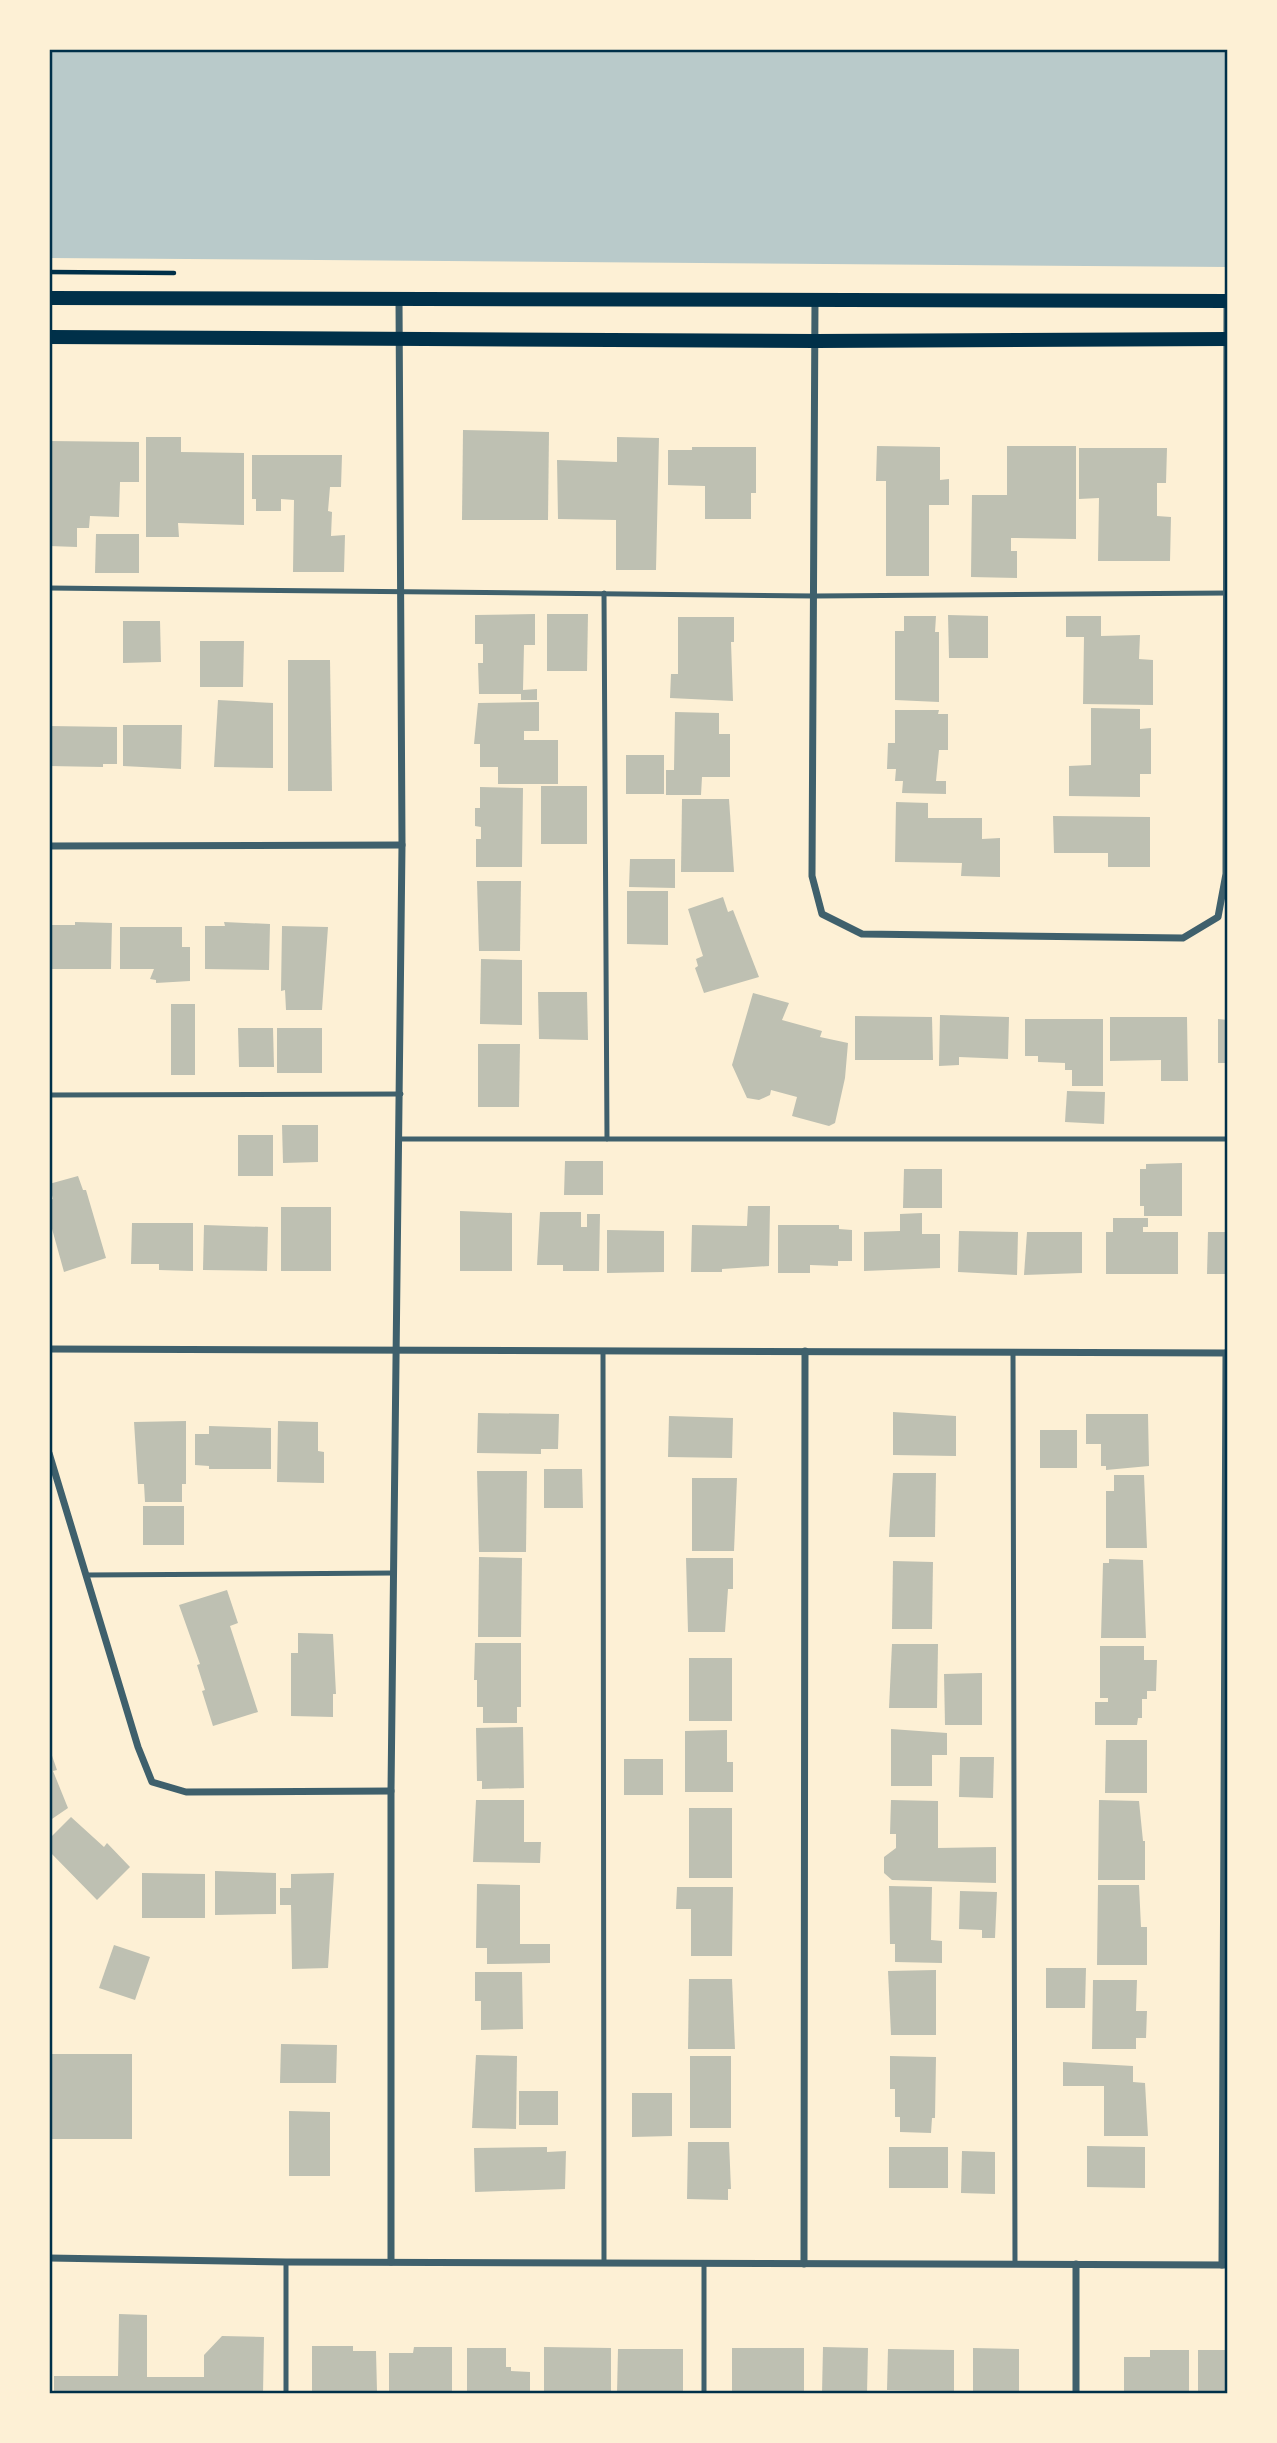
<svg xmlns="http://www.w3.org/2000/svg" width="1277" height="2443" font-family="Montserrat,sans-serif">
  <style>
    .green { fill: #b9caca }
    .building { fill: #bec0b2 }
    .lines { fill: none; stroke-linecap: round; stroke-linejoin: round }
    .path { stroke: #003049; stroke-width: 4.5 }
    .service { stroke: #3f606c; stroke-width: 5 }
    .minor { stroke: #3f606c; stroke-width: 7 }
    .secondary { stroke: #003049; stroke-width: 14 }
    .neatline { fill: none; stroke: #003049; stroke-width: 2.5 }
  </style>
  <rect width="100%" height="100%" fill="#fdf0d5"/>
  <path class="green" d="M49 49H1228V267L49 258Z"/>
  <g class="building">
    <path d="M463 430 549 432 548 520H462Z"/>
    <path d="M146 437H181V452L244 453V525L178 523 179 537H146Z"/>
    <path d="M617 437 659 438 656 570H616V520L558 519 557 460 617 462Z"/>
    <path d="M49 441 139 442V482H120L119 517 90 516 89 528H77V547L49 546Z"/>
    <path d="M877 446 940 447V480L949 479V505H929V576H886V481H876Z"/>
    <path d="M1007 446H1076V539L1011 538V551H1017V578L971 577 972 495H1007Z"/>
    <path d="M692 447H756V493H751V519H705V486L668 485V450H692Z"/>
    <path d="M1079 448H1167L1166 483H1157V516L1171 517 1170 561H1098L1099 498 1079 499Z"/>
    <path d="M252 455H342L341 487H330L328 511 332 512 331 536 345 535 344 572H293L294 500 281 499V511H256V499H252Z"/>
    <path d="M96 534H139V573H95Z"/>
    <path d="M535 614V645H524L523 690 537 689V700H521V694H479L478 663H483V644H475V615Z"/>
    <path d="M547 614H588L587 671H547Z"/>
    <path d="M948 615 988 616V658H949Z"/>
    <path d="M904 616H936L935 632H939V702L895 700V631H904Z"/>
    <path d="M1066 616H1101V636L1140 635 1139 659 1153 660V705L1083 704 1084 637H1066Z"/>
    <path d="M678 617H734V642H731L733 701 670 698 671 674H678Z"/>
    <path d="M123 621H160L161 662 123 663Z"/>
    <path d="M200 641H244L243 687H200Z"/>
    <path d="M288 660H330L332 791H288Z"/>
    <path d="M218 700 273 703V768L214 767Z"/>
    <path d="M539 702V731H524V740H558V784H498V767H480V744H474L478 703Z"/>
    <path d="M1091 708 1140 709V729L1151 728V774H1140V797L1069 796V766L1091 765Z"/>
    <path d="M895 710H939L938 714H948V750H939L936 781H946V794L902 793 903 781H895L896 769H887L888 743H895Z"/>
    <path d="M675 712 719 713V734H730V777H702L701 795H666V770H674Z"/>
    <path d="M123 725H182L181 769 123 766Z"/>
    <path d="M49 726 117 727V764H103V767L49 766Z"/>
    <rect x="626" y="755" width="38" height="39"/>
    <rect x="541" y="786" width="46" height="58"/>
    <path d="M480 787 523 788 522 867H476V839H481V827L475 826V808H480Z"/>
    <path d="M682 799H729L734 872H681Z"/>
    <path d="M896 802 928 803V818H982V839L1000 838V877L961 876 962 863 895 862Z"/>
    <path d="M1053 816 1150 817V867H1108V853H1054Z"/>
    <path d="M630 859H675V888L629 887Z"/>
    <path d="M477 881H521L520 951H479Z"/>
    <path d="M627 891H668V945L627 944Z"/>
    <path d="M723 897 728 912 733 910 759 977 704 993 695 968 698 966 696 959 703 956 688 909Z"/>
    <path d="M75 922 112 923 111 969H49V925H75Z"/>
    <path d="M224 922 270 924 269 970 205 969V926H225Z"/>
    <path d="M282 926 328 927 322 1010H286L285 990 281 991Z"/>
    <path d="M120 927H182V947H190V981L156 983V980L150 979 154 969H120Z"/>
    <path d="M481 959 522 960V1025L480 1024Z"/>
    <path d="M538 992H587L588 1040 539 1039Z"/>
    <path d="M753 993 789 1003 782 1020 822 1031 820 1037 848 1043 845 1078 835 1123 829 1126 792 1116 797 1097 771 1090 770 1095 759 1100 747 1098 732 1065Z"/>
    <rect x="171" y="1004" width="24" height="71"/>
    <path d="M940 1015 1009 1017 1008 1059 959 1057V1065L939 1066Z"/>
    <path d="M855 1016 932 1017 933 1060H855Z"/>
    <path d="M1110 1017H1187L1188 1081H1161V1060L1110 1061Z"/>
    <path d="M1025 1019H1103V1086H1072V1070H1065V1063L1038 1062V1056H1025Z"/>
    <path d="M1218 1019 1228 1020V1063H1218Z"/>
    <path d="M238 1028H273L274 1067H239Z"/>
    <rect x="277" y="1028" width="45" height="45"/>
    <path d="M478 1044H520L519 1107H478Z"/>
    <path d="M1067 1091 1105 1092 1104 1124 1065 1122Z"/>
    <path d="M282 1125H318V1162L283 1163Z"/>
    <rect x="238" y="1135" width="35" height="41"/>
    <path d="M565 1161H603V1195H564Z"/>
    <path d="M1182 1163V1216H1144V1206H1140V1169H1146V1164Z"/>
    <path d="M904 1169H942V1208H903Z"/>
    <path d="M78 1176 83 1190H86L106 1258 64 1272 49 1218V1200L53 1199 49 1184Z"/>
    <path d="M748 1206H770L769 1266 722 1269V1272H691L692 1225 747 1226Z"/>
    <rect x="281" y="1207" width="50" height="64"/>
    <path d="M460 1211 512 1213V1271H460Z"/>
    <path d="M540 1212H581V1227H587V1214H600L599 1271H563V1265H537Z"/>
    <path d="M922 1213V1234H940V1268L864 1271V1232L900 1231V1214Z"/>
    <path d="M1113 1218H1148V1227H1143V1232H1178V1274H1106V1232H1113Z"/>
    <path d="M132 1223H193V1271L159 1270V1264H131Z"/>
    <path d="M204 1225 268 1227 267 1271 203 1270Z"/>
    <path d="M778 1225H839V1229L852 1230V1261H838V1266L810 1265V1273H778Z"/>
    <path d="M607 1230 664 1231V1272L607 1273Z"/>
    <path d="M959 1231 1018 1232 1017 1275 958 1272Z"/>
    <path d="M1027 1232H1082V1273L1024 1275Z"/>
    <path d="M1208 1232H1228V1274H1207Z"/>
    <path d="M893 1412 956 1416V1456L893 1455Z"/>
    <path d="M478 1413 559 1414 558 1449H541V1454L477 1453Z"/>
    <path d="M1086 1414H1148L1149 1466 1106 1470V1466H1101V1444H1086Z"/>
    <path d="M669 1416 733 1418 732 1458 668 1457Z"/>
    <path d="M186 1421V1484H182V1502H145L144 1484H138L134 1422Z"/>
    <path d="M278 1421 318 1422V1451L324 1452V1483L277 1482Z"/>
    <path d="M209 1426 271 1428V1469H209V1466L195 1465V1434H209Z"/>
    <rect x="1040" y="1430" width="37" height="38"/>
    <path d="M544 1469H582L583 1508H544Z"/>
    <path d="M477 1471H527L526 1552H479Z"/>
    <path d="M893 1473H936L935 1537H889Z"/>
    <path d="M1114 1475H1144L1147 1548H1106V1491H1114Z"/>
    <path d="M692 1478H737L734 1551H692Z"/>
    <rect x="143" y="1506" width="41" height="39"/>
    <path d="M479 1557 522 1558 521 1637H478Z"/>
    <path d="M686 1558H733V1589H728L725 1632H688Z"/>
    <path d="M1109 1559 1143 1560 1146 1638H1101L1103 1563H1109Z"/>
    <path d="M893 1561 933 1562 932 1629H892Z"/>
    <path d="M227 1590 238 1623 230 1626 258 1712 213 1726 202 1691 205 1690 197 1665 200 1664 179 1605Z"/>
    <path d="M298 1633 333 1634 336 1694H333V1717L291 1716V1653H298Z"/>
    <path d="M475 1643H521V1707H517V1723H483V1707H477V1680H474Z"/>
    <path d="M892 1644H938L937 1708H889Z"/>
    <path d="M1100 1646H1144V1660H1157L1156 1691H1147V1699H1142V1718H1138L1137 1725H1095V1702H1108V1698H1100Z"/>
    <rect x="689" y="1658" width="43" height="63"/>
    <path d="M982 1673V1725H945L944 1674Z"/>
    <path d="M523 1727 524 1788 482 1789V1781H477L476 1728Z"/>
    <path d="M891 1729 947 1733V1755H932V1786H891Z"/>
    <path d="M727 1730V1762H733V1792H685V1731Z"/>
    <path d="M1106 1740H1147V1793H1105Z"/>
    <path d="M49 1747 57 1770 53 1771 68 1808 49 1821Z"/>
    <path d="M960 1757H994L993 1798 959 1797Z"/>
    <rect x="624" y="1759" width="39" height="36"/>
    <path d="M476 1800H524V1842H541L540 1863 473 1862Z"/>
    <path d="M891 1800 938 1801V1848L996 1847V1883L892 1880 884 1873V1857L896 1848V1834H890Z"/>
    <path d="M1099 1800 1139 1801 1143 1841H1145V1880H1098Z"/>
    <rect x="689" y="1808" width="43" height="70"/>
    <path d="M71 1817 104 1847 107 1843 130 1867 97 1900 49 1851V1839Z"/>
    <path d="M215 1871 276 1873V1914L215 1915Z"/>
    <path d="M142 1873 205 1874V1918H142Z"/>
    <path d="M334 1873 328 1968 292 1969 291 1905H280V1888H291V1874Z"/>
    <path d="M477 1884 520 1885V1944H550V1963L487 1964V1948H476Z"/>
    <path d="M1098 1885H1139L1141 1927H1147V1965H1097Z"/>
    <path d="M889 1886 932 1887 931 1940 942 1941V1963L895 1962V1944H890Z"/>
    <path d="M677 1887H733L732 1956H691V1909H676Z"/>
    <path d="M960 1891 997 1892 995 1938H982V1930L959 1929Z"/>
    <path d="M114 1945 150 1957 135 2000 99 1988Z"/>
    <path d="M1046 1968H1086L1085 2008H1046Z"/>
    <path d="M936 1970V2035H891L888 1971Z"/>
    <path d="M475 1972H522L523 2029 481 2030V2001H475Z"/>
    <path d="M689 1979H732L735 2049H688Z"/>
    <path d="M1093 1980H1137L1136 2011H1147L1146 2038H1136V2049H1092Z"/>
    <path d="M281 2044 337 2045 336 2083H280Z"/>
    <rect x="49" y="2054" width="83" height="85"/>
    <path d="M476 2055 517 2056 516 2129 472 2128Z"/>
    <rect x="690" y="2056" width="41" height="72"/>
    <path d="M890 2056 936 2057 935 2118H932L931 2133 900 2132V2117H895V2089H890Z"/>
    <path d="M1063 2062 1133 2066V2082L1145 2083 1148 2136H1104V2086H1063Z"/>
    <rect x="519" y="2091" width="39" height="34"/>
    <path d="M632 2093H672V2136L632 2137Z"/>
    <path d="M289 2111 330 2112V2176H289Z"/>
    <path d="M688 2142H729L731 2189H728V2200L687 2199Z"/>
    <path d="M1087 2146 1145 2147V2188L1087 2187Z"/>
    <path d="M547 2147V2152L566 2151 565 2189 475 2192 474 2148Z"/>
    <rect x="889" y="2147" width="59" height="41"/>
    <path d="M962 2151 995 2152V2194L961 2193Z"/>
    <path d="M119 2314 147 2315V2377H204V2355L222 2336 264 2337 263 2394H54V2376H118Z"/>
    <path d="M312 2346H353V2351H376L377 2391 312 2392Z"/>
    <path d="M414 2347H452V2392H389V2353H413Z"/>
    <path d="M544 2347 611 2348V2394H544Z"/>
    <path d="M823 2347 868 2348 867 2394H822Z"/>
    <path d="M467 2348H506V2367H511V2371L530 2372V2394H467Z"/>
    <rect x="732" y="2348" width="72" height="46"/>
    <path d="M973 2348 1019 2349V2394H973Z"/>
    <path d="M618 2349H683V2394H617Z"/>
    <path d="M888 2349 954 2350V2391L887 2390Z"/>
    <path d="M1150 2350H1189V2394H1124V2357H1150Z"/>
    <rect x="1198" y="2350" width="30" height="44"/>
  </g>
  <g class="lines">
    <path class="path" d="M49 272 174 273"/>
    <g class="service">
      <path d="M49 588 815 596 1228 593"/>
      <path d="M604 593 607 1139"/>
      <path d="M49 1095 401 1094"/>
      <path d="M401 1139H1228"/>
      <path d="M603 1351 604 2263"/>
      <path d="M1013 1352 1015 2264"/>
      <path d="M86 1575 394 1573"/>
      <path d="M704 2263V2394"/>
      <path d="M286 2394V2262"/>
    </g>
    <g class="minor">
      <path d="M815 301 812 876 822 914 862 934 1183 938 1218 917 1226 874 1227 301"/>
      <path d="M49 846 402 845"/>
      <path d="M49 1349 1228 1353"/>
      <path d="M49 1453 138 1747 152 1782 186 1792 391 1791"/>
      <path d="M49 2258 286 2262 1228 2265"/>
      <path d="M391 2262V1791L402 845 399 299"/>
      <path d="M804 2264 805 1351"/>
      <path d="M1076 2264V2394"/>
      <path d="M1222 2265 1226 1353"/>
    </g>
    <g class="secondary">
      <path d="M49 298 1228 301"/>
      <path d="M49 337 816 341 1228 339"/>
    </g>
  </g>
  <rect width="1277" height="2443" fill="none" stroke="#fdf0d5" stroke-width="102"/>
  <rect x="51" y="51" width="1175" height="2341" class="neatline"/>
</svg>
